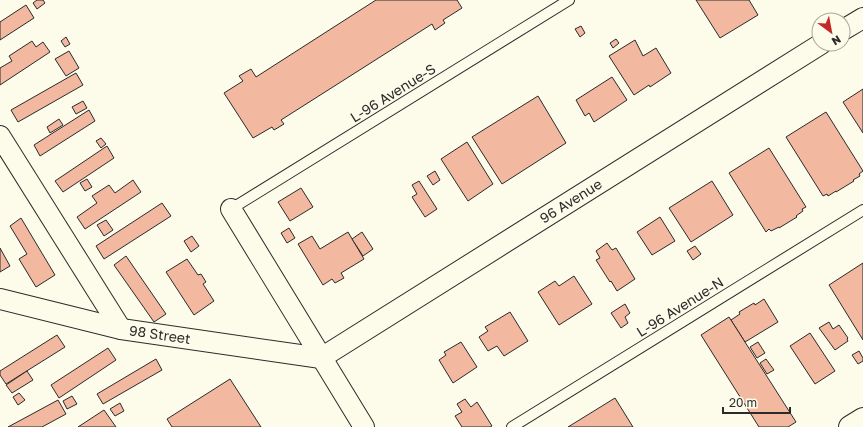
<svg xmlns="http://www.w3.org/2000/svg" width="863" height="427" font-family="'Golos Text',sans-serif">
  <style>
    .building { fill: #f2b8a0; stroke: #2b2b2b }
    .lines { fill: none; stroke-linecap: round; stroke-linejoin: round }
    .service-casing { stroke: #2b2b2b; stroke-width: 12 }
    .minor-casing { stroke: #2b2b2b; stroke-width: 22 }
    .tertiary-casing { stroke: #2b2b2b; stroke-width: 24 }
    .service { stroke: #fdfbea; stroke-width: 10 }
    .minor { stroke: #fdfbea; stroke-width: 20 }
    .tertiary { stroke: #fdfbea; stroke-width: 22 }
    .labels { text-anchor: middle; stroke-width: 3; stroke-linejoin: round; paint-order: stroke }
    .street-label { font-size: 14px; fill: #2b2b2b; stroke: #fdfbea }
  </style>
  <rect width="100%" height="100%" fill="#fdfbea"/>
  <g class="building">
    <path d="M37 0H43L45 3 37 9 33 3Z"/>
    <path d="M376 0H457L462 8 443 20 445 23 435 30 432 24 281 120 284 124 274 130 272 127 253 138 224 93 243 81 239 76 251 69 256 77Z"/>
    <path d="M696 0H749L758 15 720 38Z"/>
    <path d="M26 5 34 18 0 40V22Z"/>
    <path d="M581 26 585 33 580 37 575 29Z"/>
    <path d="M66 37 70 44 65 47 61 41Z"/>
    <path d="M616 39 619 43 613 48 610 43Z"/>
    <path d="M635 40 643 56 656 48 671 73 650 87 649 85 634 95 609 56Z"/>
    <path d="M32 41 36 47 43 42 50 52 0 85V68L12 61 9 56Z"/>
    <path d="M69 51 79 68 66 76 55 59Z"/>
    <path d="M76 73 83 85 18 122 11 110Z"/>
    <path d="M612 77 627 100 594 122 589 113 585 116 576 100Z"/>
    <path d="M863 89V133L843 102Z"/>
    <path d="M538 96 566 143 502 184 472 137Z"/>
    <path d="M83 101 87 108 76 114 72 107Z"/>
    <path d="M89 110 95 121 40 156 34 145Z"/>
    <path d="M826 112 863 171 859 174 860 176 853 180 854 181 836 192V191L828 196 827 194 823 196 786 137Z"/>
    <path d="M59 119 63 125 50 133 47 127Z"/>
    <path d="M101 138 106 144 101 148 96 141Z"/>
    <path d="M467 142 493 184 468 201 441 159Z"/>
    <path d="M107 146 114 158 63 192 55 181Z"/>
    <path d="M769 148 806 207 802 209 803 211 796 216 797 217 779 228V227L771 231 769 229 766 232 729 173Z"/>
    <path d="M435 171 440 180 433 185 427 176Z"/>
    <path d="M87 179 92 187 85 191 80 183Z"/>
    <path d="M133 180 141 192 85 229 77 217 97 203 92 196 109 185 115 193Z"/>
    <path d="M419 181 437 209 425 217 412 197 417 194 412 185Z"/>
    <path d="M712 181 733 215 691 242 669 208Z"/>
    <path d="M301 188 313 207 290 221 278 202Z"/>
    <path d="M162 203 171 216 104 259 96 246Z"/>
    <path d="M660 217 675 241 652 255 637 232Z"/>
    <path d="M21 218 55 275 36 287 19 259 27 254 10 226Z"/>
    <path d="M106 220 113 230 104 236 97 225Z"/>
    <path d="M289 228 295 238 287 243 281 233Z"/>
    <path d="M348 232 364 259 341 273 344 278 335 283 332 279 323 285 298 244 312 236 320 249Z"/>
    <path d="M362 232 373 249 363 256 352 239Z"/>
    <path d="M192 236 199 246 191 252 184 241Z"/>
    <path d="M607 243 612 250 616 248 635 279 617 291 611 281 610 282 596 260 600 258 596 251Z"/>
    <path d="M695 246 701 254 693 260 687 251Z"/>
    <path d="M0 248 10 266 0 272Z"/>
    <path d="M126 256 166 314 154 322 114 265Z"/>
    <path d="M187 259 198 275 201 274 206 282 203 284 214 301 194 315 166 272Z"/>
    <path d="M863 263V340L829 285Z"/>
    <path d="M574 276 592 304 559 325 538 292 555 281 559 286Z"/>
    <path d="M764 299 778 322 745 342 731 320 740 314 739 312 754 303 755 305Z"/>
    <path d="M625 304 630 313 625 317 628 323 621 328 611 313Z"/>
    <path d="M510 312 528 341 504 356 497 346 488 351 479 337 488 331 485 327Z"/>
    <path d="M729 317 796 422 788 427H759L701 335Z"/>
    <path d="M829 322 833 329 839 325 848 338 847 339 848 341 835 350 819 328Z"/>
    <path d="M810 333 835 371 815 384 790 346Z"/>
    <path d="M57 335 65 347 6 384 0 375V371Z"/>
    <path d="M461 342 477 367 453 383 439 360 446 355 444 352Z"/>
    <path d="M758 342 765 353 757 358 750 347Z"/>
    <path d="M108 348 116 360 59 398 51 385Z"/>
    <path d="M859 351 863 358V361L858 364 852 355Z"/>
    <path d="M156 359 162 370 103 404 97 394Z"/>
    <path d="M766 359 774 370 767 374 760 363Z"/>
    <path d="M27 371 33 380 12 393 6 385Z"/>
    <path d="M230 379 261 427H172L167 419Z"/>
    <path d="M19 393 25 400 18 405 13 397Z"/>
    <path d="M72 396 77 404 67 409 63 401Z"/>
    <path d="M615 398 633 427H568Z"/>
    <path d="M465 399 471 407 477 402 492 426 490 427H462L455 416 462 412 457 404Z"/>
    <path d="M58 400 66 414 42 427H8Z"/>
    <path d="M120 403 124 411 115 416 110 409Z"/>
    <path d="M104 410 116 427H78Z"/>
  </g>
  <g class="lines">
    <defs>
      <g id="service">
        <path d="M231 209 569 0"/>
        <path d="M512 427 863 210"/>
      </g>
      <g id="minor">
        <path d="M843 30 863 18"/>
        <path d="M0 136 121 329"/>
        <path d="M231 209 364 427"/>
        <path id="s1" d="M0 299 121 329 321 358"/>
        <path id="s2" d="M321 358 821 44"/>
      </g>
      <path id="tertiary" d="M850 427 863 419"/>
    </defs>
    <use href="#service" class="service-casing"/>
    <use href="#minor" class="minor-casing"/>
    <use href="#tertiary" class="tertiary-casing"/>
    <use href="#service" class="service"/>
    <use href="#minor" class="minor"/>
    <use href="#tertiary" class="tertiary"/>
  </g>
  <g class="labels">
    <g class="street-label">
      <text transform="translate(393 93) rotate(-32)" y="5">L-96 Avenue-S</text>
      <text dy="5" stroke="none"><textPath href="#s2" startOffset="295">96 Avenue</textPath></text>
      <text transform="translate(680 307) rotate(-32)" y="5">L-96 Avenue-N</text>
      <text dy="5" stroke="none"><textPath href="#s1" startOffset="164">98 Street</textPath></text>
    </g>
  </g>
  <g transform="translate(831 32) rotate(148)"><circle r="19" fill="#fdfbea" stroke="#a9a89e"/>
  <path d="M0-3L7 15L0 10L-7 15Z" fill="#c62828"/>
  <text y="-6" font-size="11" font-weight="bold" text-anchor="middle" fill="#2b2b2b">N</text>
  </g>
  <path d="M723 407v6h67v-6" fill="none" stroke="#2b2b2b" stroke-width="2"/>
  <text x="729" y="407" font-size="12" fill="#2b2b2b" stroke="#fdfbea" stroke-width="3" paint-order="stroke">20 m</text>
</svg>
